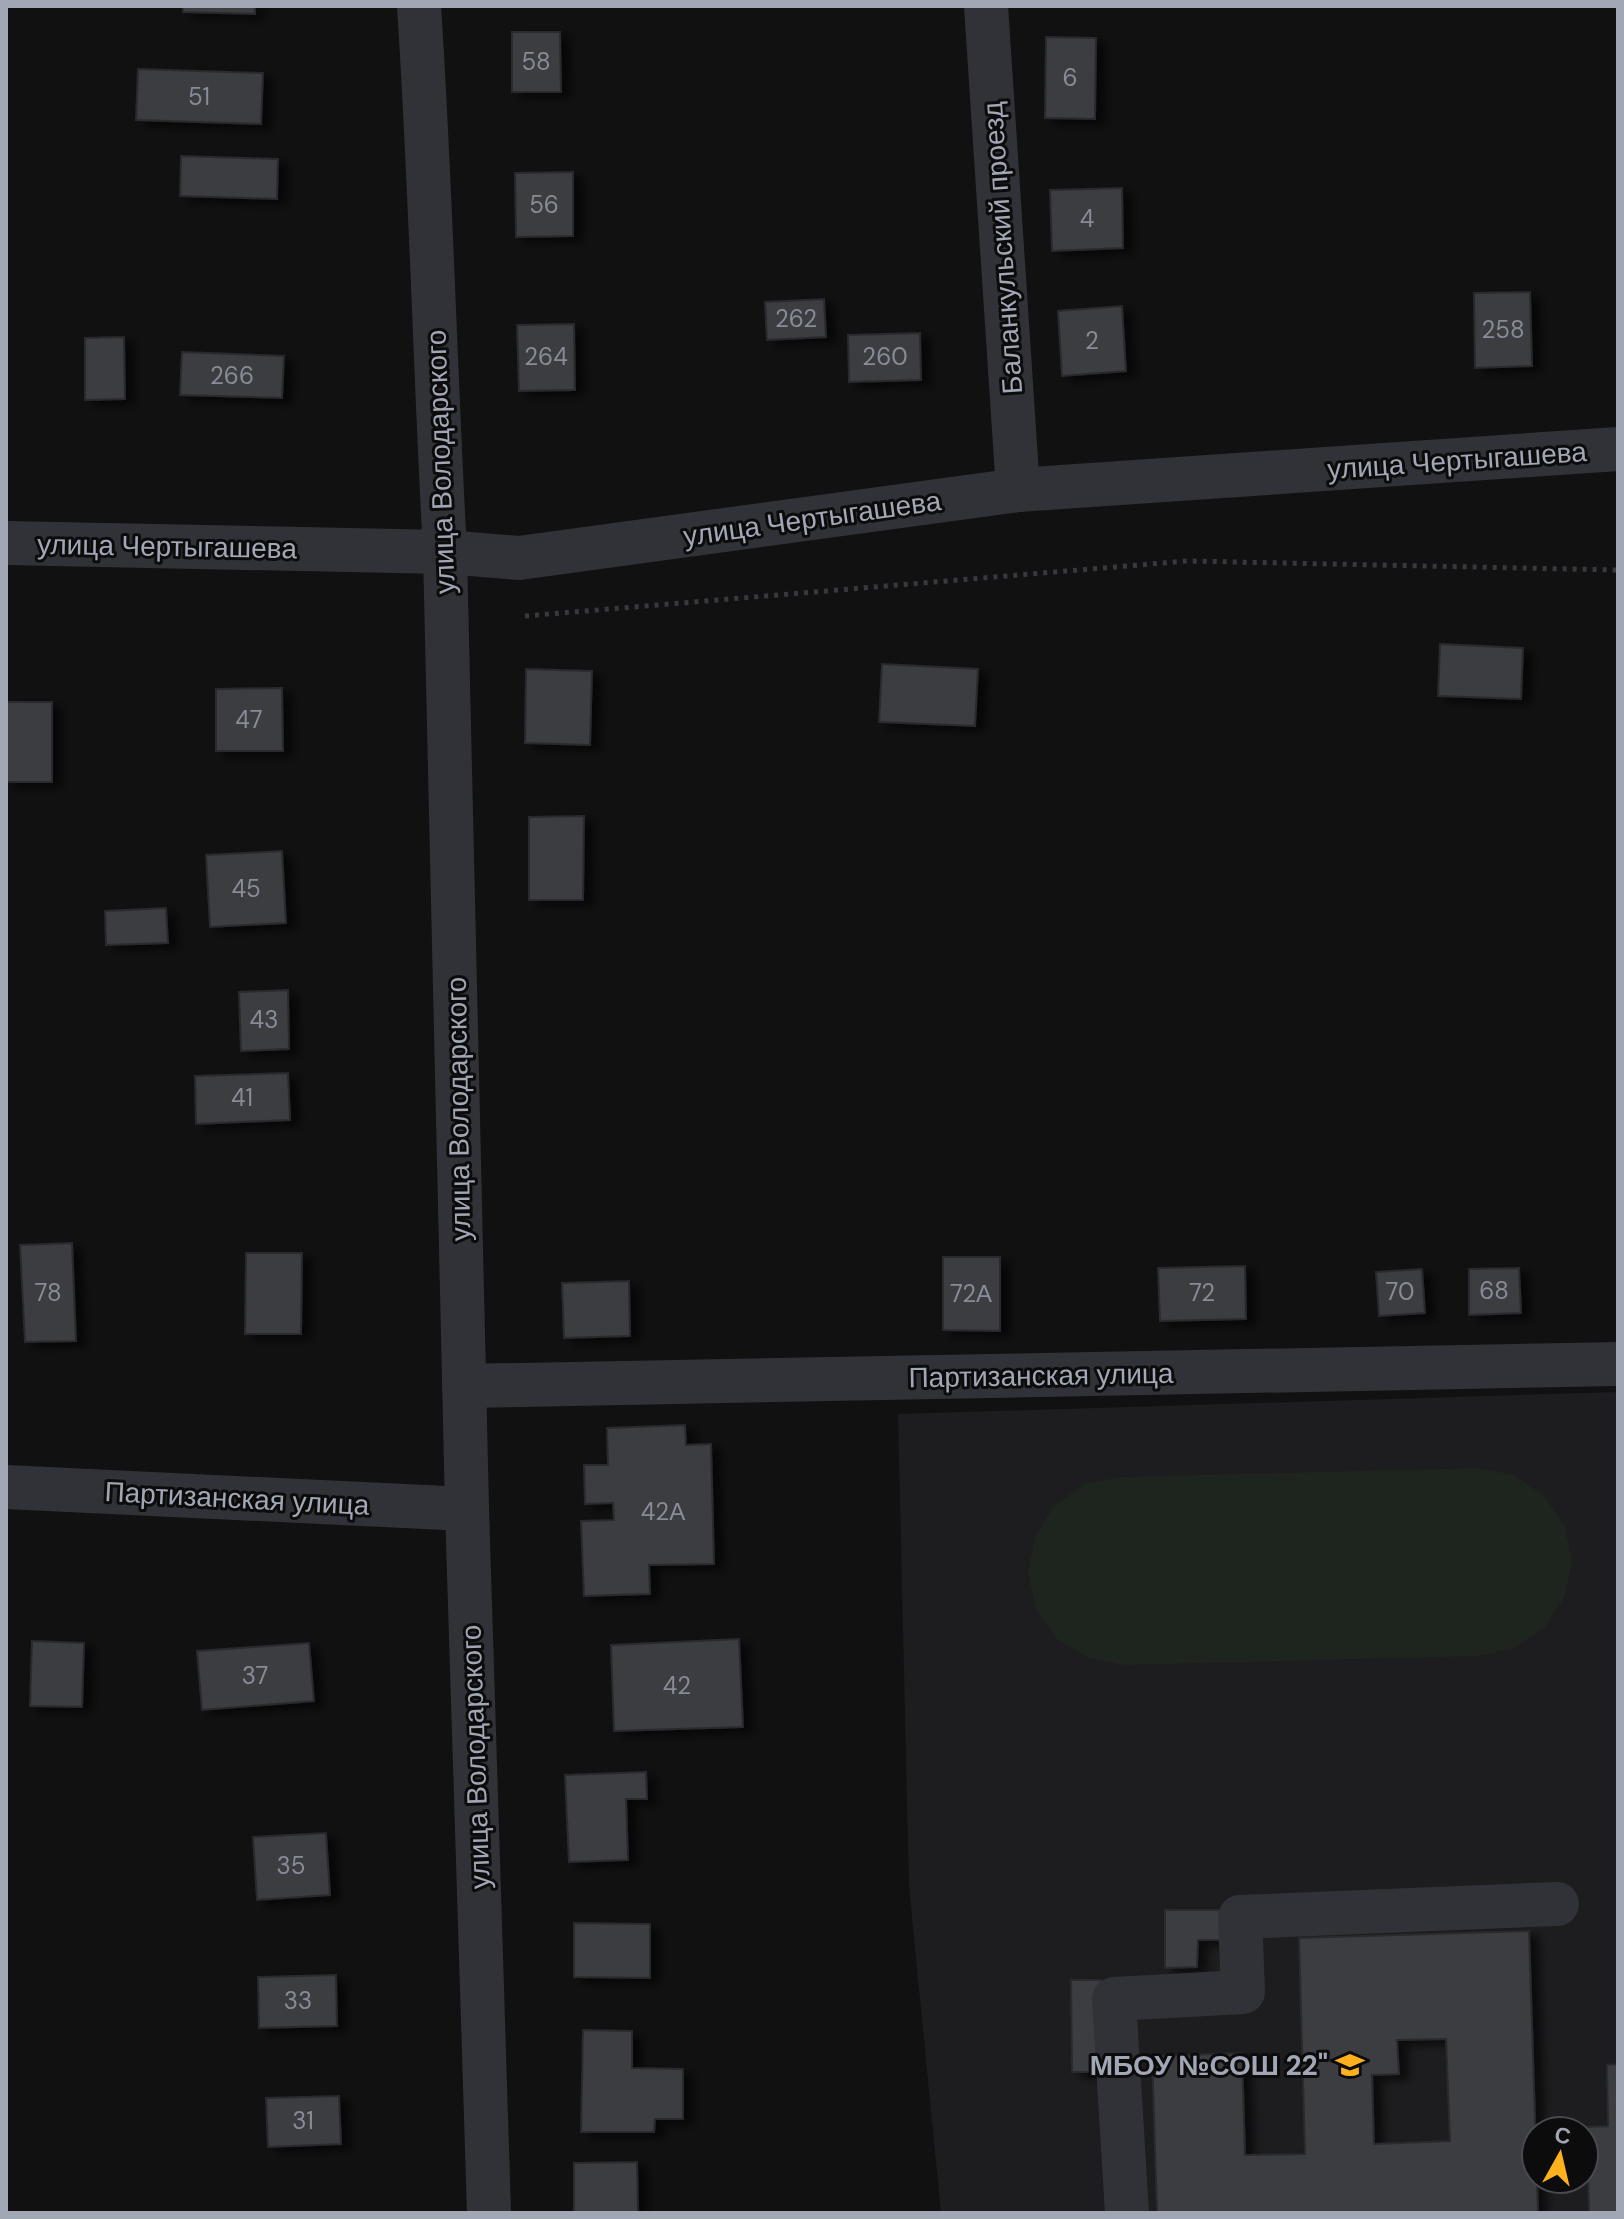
<svg xmlns="http://www.w3.org/2000/svg" width="1624" height="2219" font-family="'DM Sans',sans-serif">
  <style>
    .built { fill: #1d1d1f; fill-rule: evenodd }
    .green { fill: #1d251e }
    .building { fill: #3a3c40; stroke: #2a2a2e; stroke-width: 2; fill-rule: evenodd; filter: url(#shadow) }
    .lines { fill: none; stroke-linecap: round; stroke-linejoin: round }
    .path { stroke: #37393f; stroke-width: 5; stroke-dasharray: 4 6; stroke-linecap: butt }
    .minor { stroke: #313238; stroke-width: 44 }
    .labels { text-anchor: middle; stroke-width: 6; stroke-linejoin: round; paint-order: stroke }
    .number-label { font-size: 24px; fill: #878c97 }
    .street-label { font-size: 28px; fill: #a1a7b4; stroke: #0c0c0d }
    .poi-label { font-size: 28px; font-weight: bold; fill: #a1a7b4; stroke: #0c0c0d; text-anchor: end }
  </style>
  <defs>
    <filter id="shadow"><feDropShadow dx="9" dy="5" stdDeviation="4" flood-color="#0009"/></filter>
  </defs>
  <rect width="100%" height="100%" fill="#111112"/>
  <path class="built" d="M1618 1392V2213H941L909 1886 898 1414ZM1536 2131H1584V2179H1536Z"/>
  <path class="green" d="M1477 1468 1514 1475 1544 1496 1565 1526 1572 1562 1564 1598 1544 1628 1513 1649 1477 1656 1124 1665 1088 1658 1057 1639 1036 1609 1028 1573 1035 1537 1054 1506 1085 1484 1120 1477Z"/>
  <g class="building">
    <path d="M183 6H255V14L183 12Z"/>
    <path d="M512 32H560L561 92H512Z"/>
    <path d="M1046 37 1096 38 1095 119 1045 118Z"/>
    <path d="M138 69 263 73 261 124 136 120Z"/>
    <path d="M181 156 278 159 277 199 180 196Z"/>
    <path d="M573 172V236L516 237 515 173Z"/>
    <path d="M1122 188 1123 248 1052 251 1050 190Z"/>
    <path d="M1530 292 1532 366 1475 368 1474 293Z"/>
    <path d="M824 299 826 337 767 340 765 302Z"/>
    <path d="M1122 306 1126 371 1062 376 1058 311Z"/>
    <path d="M574 324 575 390 519 391 517 325Z"/>
    <path d="M920 333 921 380 849 382 848 335Z"/>
    <path d="M124 337 125 399 85 400V338Z"/>
    <path d="M182 352 284 356 282 398 180 395Z"/>
    <path d="M1440 644 1523 648 1521 699 1438 696Z"/>
    <path d="M882 664 978 669 975 726 879 722Z"/>
    <path d="M526 669 592 671 590 745 525 743Z"/>
    <path d="M282 688 283 751H216V689Z"/>
    <rect x="6" y="702" width="46" height="80"/>
    <path d="M584 816 583 900H529V817Z"/>
    <path d="M282 851 286 923 210 927 206 855Z"/>
    <path d="M166 908 168 943 106 945 105 911Z"/>
    <path d="M288 990 289 1049 241 1051 239 992Z"/>
    <path d="M288 1073 290 1120 196 1124 195 1076Z"/>
    <path d="M72 1243 76 1341 25 1342 20 1245Z"/>
    <path d="M246 1253H302L301 1334H245Z"/>
    <path d="M943 1257H1000V1331L943 1330Z"/>
    <path d="M1245 1266 1246 1319 1160 1321 1158 1268Z"/>
    <path d="M1519 1268 1521 1313 1469 1315V1269Z"/>
    <path d="M1422 1269 1425 1313 1379 1316 1376 1272Z"/>
    <path d="M629 1281 630 1336 564 1338 562 1283Z"/>
    <path d="M685 1425 686 1445 711 1444 714 1564 649 1565 650 1594 584 1596 581 1521 614 1520 613 1503 585 1504 584 1465H608L607 1428Z"/>
    <path d="M739 1639 743 1727 614 1731 611 1645Z"/>
    <path d="M32 1641 84 1643 82 1707 30 1706Z"/>
    <path d="M309 1643 314 1701 202 1710 197 1651Z"/>
    <path d="M646 1772 647 1799H626L628 1860 569 1862 565 1775Z"/>
    <path d="M326 1833 330 1895 257 1900 253 1837Z"/>
    <path d="M1165 1910H1228V1940H1198L1197 1967 1165 1968Z"/>
    <path d="M574 1923 650 1924V1978L574 1977Z"/>
    <path d="M1529 1931 1538 2213H1157L1152 2056 1242 2053 1245 2155 1305 2154 1299 1938ZM1446 2039 1450 2141 1374 2144 1372 2075 1399 2074 1397 2040Z"/>
    <path d="M336 1975 337 2026 259 2028 258 1977Z"/>
    <path d="M1071 1980H1101L1102 2072H1072Z"/>
    <path d="M583 2030 632 2031V2068L683 2069V2119H655L654 2132H581Z"/>
    <path d="M1618 2064V2213H1589L1587 2127 1608 2126 1607 2065Z"/>
    <path d="M339 2096 341 2144 268 2147 266 2098Z"/>
    <path d="M637 2162 638 2213H574V2163Z"/>
  </g>
  <g class="lines">
    <path class="path" d="M525 616 1187 561 1618 570"/>
    <g class="minor">
      <path d="M419 6C431 188 435 370 445 552L467 1509 489 2213"/>
      <path d="M986 6 1018 490"/>
      <path d="M6 543 445 552 519 558 1018 490 1618 449"/>
      <path d="M464 1386 1618 1364"/>
      <path d="M6 1487 467 1509"/>
      <path d="M1127 2213 1114 1999 1243 1992 1240 1917 1557 1904"/>
    </g>
  </g>
  <defs>
    <symbol id="school-bare" viewBox="-9 -9 18 18"><path d="M0-5L7-2L0 1L-7-2ZM-4 1L0 2.5L4 1V4Q0 6-4 4Z" fill="#feb11d" stroke="#0c0c0d" stroke-width="2.5" paint-order="stroke"/></symbol>
  </defs>
  <g fill-rule="evenodd">
    <use href="#school-bare" x="1330" y="2045" width="40" height="40"/>
  </g>
  <g class="labels">
    <g class="number-label">
      <text x="536" y="70">58</text>
      <text x="1070" y="86">6</text>
      <text x="199" y="105">51</text>
      <text x="544" y="213">56</text>
      <text x="1087" y="227">4</text>
      <text x="796" y="327">262</text>
      <text x="1503" y="338">258</text>
      <text x="1092" y="349">2</text>
      <text x="546" y="365">264</text>
      <text x="885" y="365">260</text>
      <text x="232" y="384">266</text>
      <text x="249" y="728">47</text>
      <text x="246" y="897">45</text>
      <text x="264" y="1028">43</text>
      <text x="242" y="1106">41</text>
      <text x="1494" y="1299">68</text>
      <text x="1400" y="1300">70</text>
      <text x="48" y="1301">78</text>
      <text x="1202" y="1301">72</text>
      <text x="971" y="1302">72А</text>
      <text x="663" y="1520">42А</text>
      <text x="255" y="1684">37</text>
      <text x="677" y="1694">42</text>
      <text x="291" y="1874">35</text>
      <text x="298" y="2009">33</text>
      <text x="303" y="2129">31</text>
    </g>
    <g class="street-label">
      <text transform="translate(1002 248) rotate(-94)" y="10">Баланкульский проезд</text>
      <text transform="translate(1457 460) rotate(-4)" y="10">улица Чертыгашева</text>
      <text transform="translate(440 462) rotate(-92)" y="10">улица Володарского</text>
      <text transform="translate(812 518) rotate(-8)" y="10">улица Чертыгашева</text>
      <text transform="translate(167 546) rotate(1)" y="10">улица Чертыгашева</text>
      <text transform="translate(458 1109) rotate(-91)" y="10">улица Володарского</text>
      <text transform="translate(1041 1375) rotate(-1)" y="10">Партизанская улица</text>
      <text transform="translate(237 1498) rotate(3)" y="10">Партизанская улица</text>
      <text transform="translate(475 1757) rotate(-92)" y="10">улица Володарского</text>
    </g>
    <g class="poi-label">
      <text x="1328" y="2075">МБОУ №СОШ 22"</text>
    </g>
  </g>
  <rect width="1624" height="2219" fill="none" stroke="#a1a7b4" stroke-width="16"/>
  <g transform="translate(1560 2155) rotate(8)"><circle r="38" fill="#0c0c0d" stroke="#484a50" stroke-width="2"/>
  <path d="M0-6L14 30L0 20L-14 30Z" fill="#feb11d"/>
  <text y="-12" font-size="22" font-weight="bold" text-anchor="middle" fill="#a1a7b4">С</text>
  </g>
</svg>
